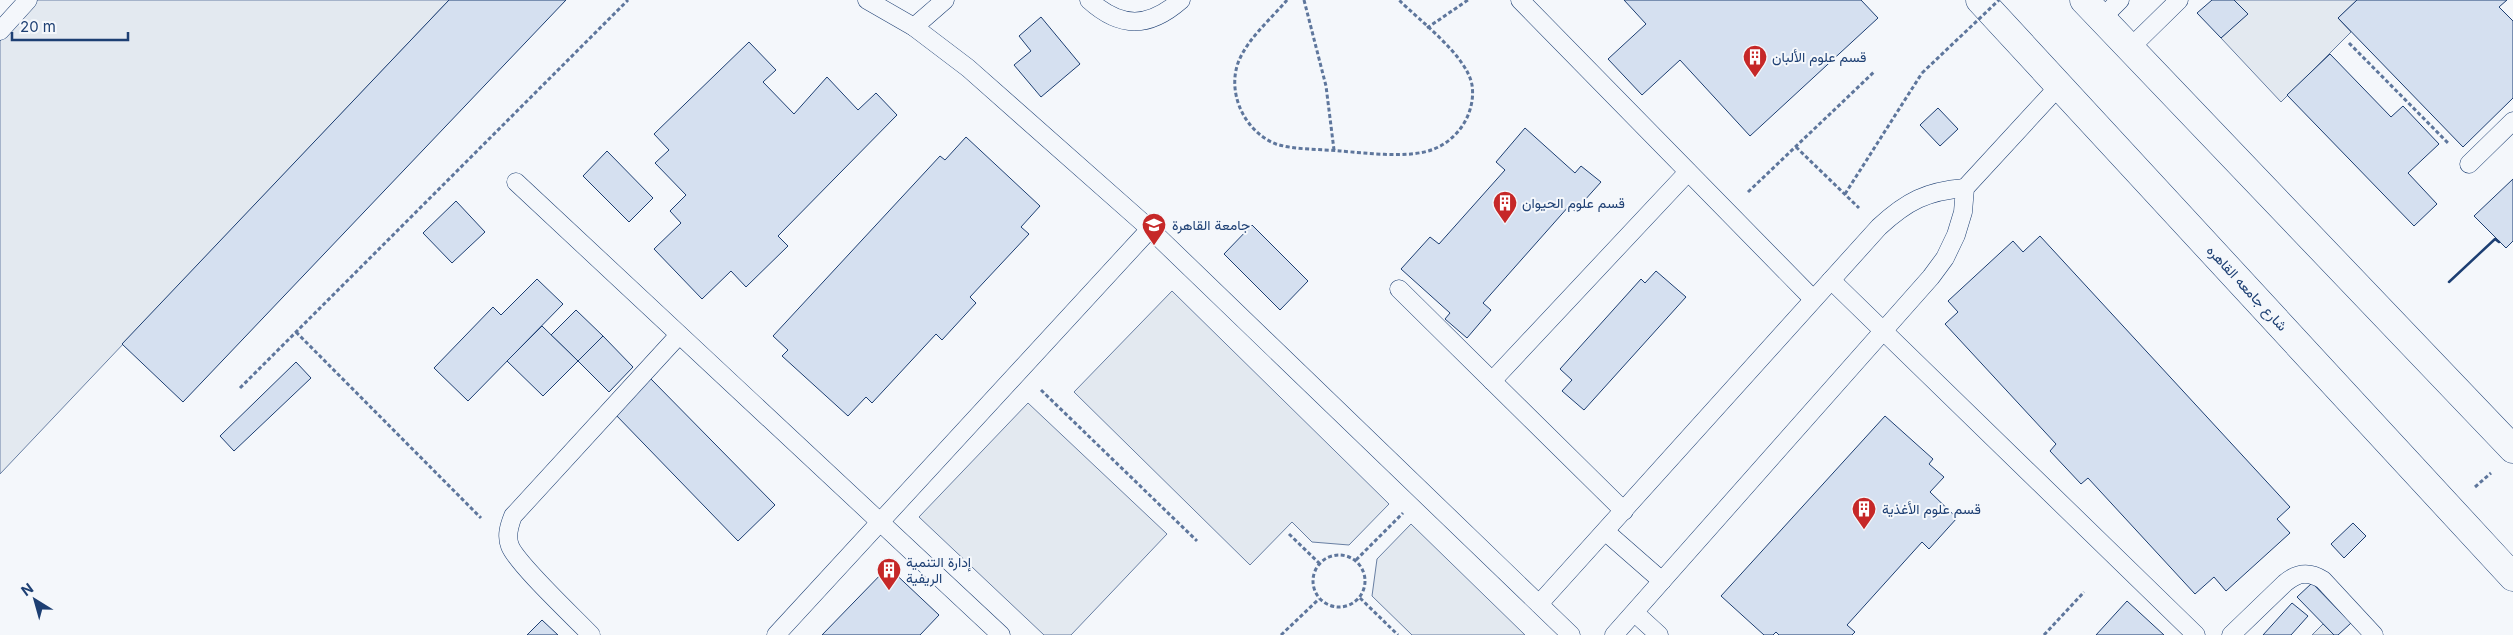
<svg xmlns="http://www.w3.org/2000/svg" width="2513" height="635" font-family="Inter,Vazirmatn,sans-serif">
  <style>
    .green { fill: #e3e9f0; stroke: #687fa3 }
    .building { fill: #d5e0f0; stroke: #1d3f73 }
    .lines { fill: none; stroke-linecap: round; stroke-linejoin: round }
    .lane-casing { stroke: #1d3f73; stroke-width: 19 }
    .primary-casing { stroke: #1d3f73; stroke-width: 29 }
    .path { stroke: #5e769c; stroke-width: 3; stroke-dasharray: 4 2.5; stroke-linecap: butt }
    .lane { stroke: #f4f7fb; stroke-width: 18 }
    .primary { stroke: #f4f7fb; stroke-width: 28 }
    .path-bridge { stroke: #5e769c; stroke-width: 3; stroke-dasharray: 4 2.5; stroke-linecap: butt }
    .wall { stroke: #1d3f73; stroke-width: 2.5 }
    .labels { text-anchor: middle; stroke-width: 4; stroke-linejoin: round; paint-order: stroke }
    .poi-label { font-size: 14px; fill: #1d3f73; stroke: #f4f7fb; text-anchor: start }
    .street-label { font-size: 14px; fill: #1d3f73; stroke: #f4f7fb }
  </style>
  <rect width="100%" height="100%" fill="#f4f7fb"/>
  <g class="green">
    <path d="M37 0H449L0 474V41Z"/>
    <path d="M2234 0H2357L2338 18 2351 32 2281 102 2221 38 2247 14Z"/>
    <path d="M1172 291 1389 504 1349 545 1312 542 1292 522 1250 565 1074 392Z"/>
    <path d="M1028 403 1167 534 1071 635H1044L919 517Z"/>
    <path d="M1411 524 1525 635H1412L1372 596 1377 559Z"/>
    <path d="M2323 624 2334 635H2312Z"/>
  </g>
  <g class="building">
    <path d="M449 0H566L183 402 122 344Z"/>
    <path d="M1624 0H1861L1878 18 1750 136 1680 60 1642 95 1608 59 1646 24Z"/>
    <path d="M2212 0H2234L2248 14 2221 38 2197 13Z"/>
    <path d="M2357 0H2507L2499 7 2513 21V98L2463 147 2338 18Z"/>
    <path d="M1041 17 1080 64 1041 97 1014 65 1031 51 1019 36Z"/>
    <path d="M749 42 776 70 763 82 794 114 827 77 858 110 876 93 897 115 778 236 788 246 746 287 731 271 702 299 654 249 681 223 670 211 686 195 655 163 669 150 654 134Z"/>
    <path d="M2330 54 2391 117 2403 106 2439 144 2408 173 2437 204 2414 226 2287 95Z"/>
    <path d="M1938 108 1958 129 1940 146 1920 125Z"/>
    <path d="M1525 128 1575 173 1581 166 1601 182 1575 211 1569 206 1483 303 1491 310 1467 338 1445 319 1450 313 1401 269 1430 237 1439 244 1505 170 1496 162Z"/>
    <path d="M966 137 1040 206 1021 227 1029 234 970 297 976 303 942 340 936 334 872 403 866 397 848 416 782 356 788 350 773 336 940 156 945 160Z"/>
    <path d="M607 151 653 198 629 222 583 176Z"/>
    <path d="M2513 179V241L2506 248 2474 216Z"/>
    <path d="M456 201 485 232 452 263 423 233Z"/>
    <path d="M1252 225 1308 281 1280 310 1224 254Z"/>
    <path d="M2040 236 2290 507 2277 519 2290 533 2226 591 2214 577 2195 594 2088 478 2081 484 2050 451 2056 444 1945 324 1958 312 1948 301 2013 241 2023 252Z"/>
    <path d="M1656 271 1686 297 1584 410 1562 391 1572 380 1560 369 1641 279 1645 283Z"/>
    <path d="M537 279 563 304 468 401 434 368 493 307 501 315Z"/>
    <path d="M576 310 603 336 578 361 551 335Z"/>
    <path d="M542 326 578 361 543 396 507 361Z"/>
    <path d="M603 336 633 367 609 392 578 361Z"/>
    <path d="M296 362 311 378 234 451 220 436Z"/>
    <path d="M650 378 775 505 738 541 614 413Z"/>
    <path d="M1885 416 1933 459 1929 464 1944 477 1930 492 1957 518 1929 549 1922 542 1847 625 1855 632 1852 635H1779L1776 632 1773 635H1764L1721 596Z"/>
    <path d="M2353 523 2366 536 2344 558 2331 544Z"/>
    <path d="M888 567 939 615 920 635H822Z"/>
    <path d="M2312 583 2351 623 2338 635H2334L2297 597Z"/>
    <path d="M2127 601 2164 635H2096Z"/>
    <path d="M2292 603 2308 616 2291 635H2263Z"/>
    <path d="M542 620 558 635H527Z"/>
  </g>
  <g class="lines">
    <defs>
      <g id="lane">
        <path d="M867 0 914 27 968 68 1150 229 1571 635"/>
        <path d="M1089 0C1121 29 1149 28 1181 0"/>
        <path d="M1520 0 1813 299"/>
        <path d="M2102 18 2120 0"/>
        <path d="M914 27 945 0"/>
        <path d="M0 31 28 0"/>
        <path d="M2129 49 2179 0"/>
        <path d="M2469 164 2513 121"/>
        <path d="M516 182 1001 635"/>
        <path d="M1831 280 2196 635"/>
        <path d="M1399 289 1624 511"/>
        <path d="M1492 381 1688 172"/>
        <path d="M1606 532 1662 581"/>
        <path d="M1539 604 1879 227C1907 201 1927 191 1965 188"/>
        <path d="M1635 613 1659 635"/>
        <path d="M591 635C575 618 517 564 510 546 506 536 509 526 513 516L679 335"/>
        <path d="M776 635 1150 229"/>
        <path d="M1614 635 1931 277 1945 258 1956 235 1963 212 1965 188 2059 86"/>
        <path d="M2231 635 2285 583C2298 572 2309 571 2323 580L2374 635"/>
      </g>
      <g id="primary">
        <path d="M1980 0 2513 577"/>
        <path d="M2084 0 2513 449"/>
      </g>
    </defs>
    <use href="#lane" class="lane-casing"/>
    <use href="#primary" class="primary-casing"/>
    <g class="path">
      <path d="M1287 0C1271 19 1247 39 1238 63 1227 94 1245 132 1276 144 1295 150 1320 149 1340 151 1367 153 1409 159 1434 149 1459 139 1476 112 1472 85 1467 56 1420 21 1399 0"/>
      <path d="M1304 0 1326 86 1334 150"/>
      <path d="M1427 28 1468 0"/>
      <path d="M2349 43 2449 144"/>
      <path d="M1796 147 1859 208"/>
      <path d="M1748 192 1874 72"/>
      <path d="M1845 194 1922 73"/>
      <path d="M296 332 481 518"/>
      <path d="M240 388 628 0"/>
      <path d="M1041 390 1197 541"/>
      <path d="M2475 487 2491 473"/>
      <path d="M1289 534 1319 563"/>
      <circle cx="1339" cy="581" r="26"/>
      <path d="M1356 560 1403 513"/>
      <path d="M1360 598 1398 635"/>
      <path d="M1281 635 1319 599"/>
      <path d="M2044 635 2084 592"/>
    </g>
    <use href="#lane" class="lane"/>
    <use href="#primary" class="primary"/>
    <path class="path-bridge" d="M1922 73 1999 0"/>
    <path class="wall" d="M2449 282 2495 239 2499 242"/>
  </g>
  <defs>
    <symbol id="building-pin" viewBox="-11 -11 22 30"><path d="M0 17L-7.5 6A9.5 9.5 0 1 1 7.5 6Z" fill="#c62828" stroke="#f4f7fb"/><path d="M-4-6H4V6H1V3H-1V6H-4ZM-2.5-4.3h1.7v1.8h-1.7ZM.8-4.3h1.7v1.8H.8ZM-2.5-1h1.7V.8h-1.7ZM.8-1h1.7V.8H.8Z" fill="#fff"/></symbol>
    <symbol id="university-pin" viewBox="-11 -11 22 30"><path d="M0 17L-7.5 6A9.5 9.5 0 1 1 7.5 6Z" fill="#c62828" stroke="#f4f7fb"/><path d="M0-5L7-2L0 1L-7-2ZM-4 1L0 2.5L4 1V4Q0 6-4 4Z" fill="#fff"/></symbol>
  </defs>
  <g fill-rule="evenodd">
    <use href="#building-pin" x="1741" y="43" width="28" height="38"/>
    <use href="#building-pin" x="1491" y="189" width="28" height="38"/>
    <use href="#university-pin" x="1140" y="211" width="28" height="38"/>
    <use href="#building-pin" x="1850" y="495" width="28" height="38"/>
    <use href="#building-pin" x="875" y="556" width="28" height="38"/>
  </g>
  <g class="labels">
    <g class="poi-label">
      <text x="1772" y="62">قسم علوم الألبان</text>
      <text x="1522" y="208">قسم علوم الحيوان</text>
      <text x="1172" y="230">جامعة القاهرة</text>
      <text x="1882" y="514">قسم علوم الأغذية</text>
      <text x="906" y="567">إدارة التنمية<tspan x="906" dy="16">الريفية</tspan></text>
    </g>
    <g class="street-label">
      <text transform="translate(2247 288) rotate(47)" y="5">شارع جامعه القاهره</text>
    </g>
  </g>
  <g transform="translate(35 600) rotate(323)" stroke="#f4f7fb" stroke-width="4" paint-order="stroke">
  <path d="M0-4L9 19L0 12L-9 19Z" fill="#1d3f73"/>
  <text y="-8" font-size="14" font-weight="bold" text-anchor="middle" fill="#1d3f73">N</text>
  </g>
  <path d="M12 32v8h116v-8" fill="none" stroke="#1d3f73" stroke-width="2.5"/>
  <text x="20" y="32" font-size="15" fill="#1d3f73" stroke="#f4f7fb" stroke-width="4" paint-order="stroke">20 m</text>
</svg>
